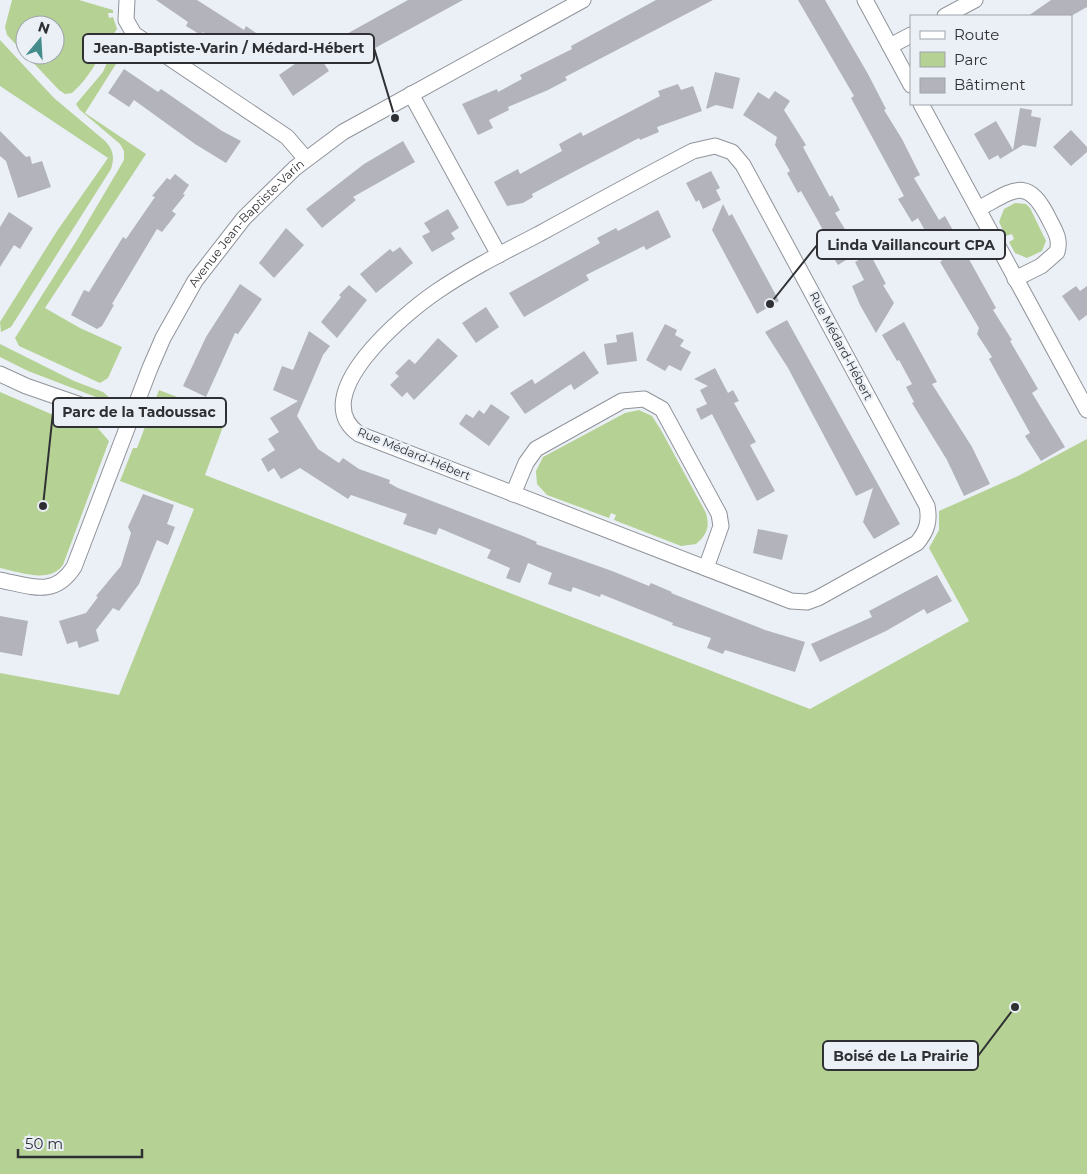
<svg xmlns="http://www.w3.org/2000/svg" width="1087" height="1174" font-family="Montserrat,sans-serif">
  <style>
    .green { fill: #b5d193; fill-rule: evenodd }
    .building { fill: #b2b3bb }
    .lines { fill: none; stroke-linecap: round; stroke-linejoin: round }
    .street-casing { stroke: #90939a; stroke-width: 17 }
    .street { stroke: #fff; stroke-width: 15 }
    .labels { text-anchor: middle; stroke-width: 4.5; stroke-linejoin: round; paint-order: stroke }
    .street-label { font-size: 12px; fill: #2e3033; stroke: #ebf0f7 }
    .leader { fill: none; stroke: #2e3033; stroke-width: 2 }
    .callout-dot { fill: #2e3033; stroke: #ebf0f7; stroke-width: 2 }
    .callout { fill: #ebf0f7; stroke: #2e3033; stroke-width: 2 }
    .callout-label { font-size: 14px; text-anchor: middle; font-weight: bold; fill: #2e3033 }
  </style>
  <rect width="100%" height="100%" fill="#ebf0f7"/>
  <g class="green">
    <path d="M12 0H79L113 10V13H108L109 18 113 17 117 29C101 51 93 75 72 93L65 94 59 90 7 35 5 27ZM25 25H55V55H25Z"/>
    <path d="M121 37 128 45 85 113 146 154 45 308 80 328 122 347 108 378 100 383 19 346 15 338 77 240 124 160V151L120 144 80 110 76 104 103 72 115 44Z"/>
    <path d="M0 40 54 98 104 140C113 149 115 156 111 169L11 327 1 332 0 322 57 231 108 158 0 86Z"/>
    <path d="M1015 203 1026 204 1030 208 1046 241 1042 251 1027 258 1015 253 1009 242 1014 239 1012 234 1006 236 999 222 1004 209Z"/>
    <path d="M0 344 74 381 103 392 110 398 109 402 28 371 0 357Z"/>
    <path d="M159 390 227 416 205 475 810 709 969 621 929 548 939 530V511L1018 476 1087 439V1174H0V673L119 695 194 509 120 481 133 448H137Z"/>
    <path d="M0 392 58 417 69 414 95 425 109 441 63 565C49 584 20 572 0 568Z"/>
    <path d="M639 410 652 416 661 430 706 513C710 527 707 535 696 544L681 546 614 520 616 515 611 513 609 518 547 495 537 484 536 471 543 457 625 413Z"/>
  </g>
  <g class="building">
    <path d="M156 0H197L244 30 246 26 262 37 247 61 203 32 201 35 186 26 188 22Z"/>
    <path d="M408 0H463L353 60 341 37Z"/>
    <path d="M656 0H713L565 77 567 80 548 90 508 107 509 110 489 120 493 128 478 135 462 104 497 89 498 92 522 79 520 75 572 49 571 46Z"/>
    <path d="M798 0H825L868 74 886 109 884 110 902 139 920 175 914 178 939 220 945 216 996 308 993 310 1012 340 1010 341 1038 389 1032 393 1065 447 1041 461 1025 436 1030 433 989 359 992 357 977 334 979 328 940 262 942 261 918 218 912 222 898 199 904 196 851 98 854 96Z"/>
    <path d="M1051 0H1087V7L1071 16H1028Z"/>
    <path d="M315 50 329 71 293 96 279 75Z"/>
    <path d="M124 69 158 92 161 89 222 131 241 141 226 163 195 144 134 100 129 107 108 93Z"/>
    <path d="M715 72 740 78 733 109 716 105 706 109Z"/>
    <path d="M678 84 681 90 693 86 702 111 657 127 659 132 640 140 639 138 577 170 532 194 533 197 523 203 507 206 494 182 518 169 520 174 562 151 559 144 581 132 583 136 660 96 658 91Z"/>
    <path d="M775 91 790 101 784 110 806 145 803 147 830 197 832 195 840 210 835 213 859 252 838 265 827 247 831 245 817 219 801 191 798 193 787 173 790 171 775 145 777 137 743 115 758 92 769 99Z"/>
    <path d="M1020 108 1032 110 1031 116 1041 118 1036 147 1023 145 1000 159 998 155 989 160 974 134 996 121 1013 150Z"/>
    <path d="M1071 130 1087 147V152L1071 166 1053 147Z"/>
    <path d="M0 131 26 157 30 156 32 164 42 161 51 187 18 198 6 161 0 156Z"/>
    <path d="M403 141 415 162 353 197 356 200 322 228 306 209 364 164Z"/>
    <path d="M711 171 720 188 716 190 721 200 703 209 699 200 696 202 686 183Z"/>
    <path d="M175 174 189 185 183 194 185 195 172 211 176 214 162 232 157 229 112 304 114 305 102 326 97 329 71 315 84 290 89 292 123 237 126 239 155 197 152 196 167 178 170 180Z"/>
    <path d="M723 204 729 216 732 214 779 301 757 314 712 230Z"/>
    <path d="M448 209 459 228 451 233 455 239 432 252 422 236 430 232 424 223Z"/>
    <path d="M658 210 671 237 646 250 644 246 586 275 589 280 524 317 509 293 600 243 597 238 616 228 618 231Z"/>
    <path d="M9 212 33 228 20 249 14 245 0 267V227Z"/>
    <path d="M286 228 304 245 274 278 259 263Z"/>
    <path d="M400 247 413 263 376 293 360 274 390 249 393 252Z"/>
    <path d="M870 254 886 284 883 285 894 303 876 333 860 305 852 286 864 280 855 262Z"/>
    <path d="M240 284 262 299 238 334 235 333 206 397 183 386 206 337Z"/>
    <path d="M349 285 367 300 337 338 321 322 341 297 339 295Z"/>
    <path d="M1076 286 1080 291 1087 286V315L1079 321 1062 296Z"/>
    <path d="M486 307 499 327 476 343 462 323Z"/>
    <path d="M787 320 900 524 874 539 863 522 873 488 856 496 788 368 765 332Z"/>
    <path d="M904 322 937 382 932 384 972 447 990 484 964 496 947 460 912 403 914 402 906 387 912 384 899 360 897 361 882 335Z"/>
    <path d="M665 324 677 330 675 335 684 340 680 346 691 352 681 371 669 365 665 371 646 360Z"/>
    <path d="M309 331 330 346 323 355 297 416 318 449 339 463 343 458 359 469 390 480 389 483 398 488 523 536 537 542 536 544 612 571 649 586 651 583 672 592 671 593 765 630 805 642 795 672 725 650 723 654 707 648 711 638 672 625 673 623 601 594 600 597 573 587 571 592 548 584 552 573 528 563 520 583 506 578 510 568 487 558 491 550 439 528 436 535 403 524 407 514 351 495 348 499 300 468 281 479 274 468 268 472 261 459 275 450 268 439 279 432 270 418 298 401 273 390 282 366 293 370Z"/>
    <path d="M633 332 637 361 607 365 604 344 617 342 616 335Z"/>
    <path d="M438 338 458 356 414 400 407 392 402 397 390 385 399 376 395 373 409 359 415 364Z"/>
    <path d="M584 351 599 373 574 390 571 384 525 414 510 393 532 379 535 384Z"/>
    <path d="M715 368 728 393 733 390 739 401 734 403 756 442 750 445 775 491 757 501 712 414 701 420 696 409 707 404 700 390 708 386 694 379Z"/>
    <path d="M491 404 510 417 489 446 459 424 466 414 473 418 479 410 484 414Z"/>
    <path d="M143 494 174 505 167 524 175 527 168 545 157 540 139 584 119 611 113 608 96 630 99 641 79 648 77 641 67 644 59 621 86 613 98 597 96 596 121 566 131 533 128 527Z"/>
    <path d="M758 529 788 535 782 560 753 553Z"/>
    <path d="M937 575 952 601 927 614 924 609 886 631 820 662 811 644 872 617 869 611Z"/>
    <path d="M0 616 28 621 22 656 0 652Z"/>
  </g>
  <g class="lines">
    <defs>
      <g id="street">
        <path d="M127 0 126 20 134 34 287 137 306 159"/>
        <path d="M865 0 911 85"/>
        <path d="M945 16 975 0"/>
        <path d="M890 46 911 35"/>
        <path d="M411 94 499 255"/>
        <path d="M921 104 1087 410"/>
        <path d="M715 146 732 152 743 165 927 506C930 521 927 531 917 543L818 598 807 602 791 601 359 434C305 396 404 314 436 292 468 270 504 252 539 234 590 206 641 178 693 151Z"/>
        <path d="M978 209C1014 190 1027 175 1049 219 1055 231 1061 239 1057 252L1041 266 1015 279"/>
        <path d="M0 374 26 386 130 422"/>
        <path d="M513 494 526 463 536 449 622 401 644 399 662 409 719 514 721 526 706 568"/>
        <path id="s1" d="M0 580C31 586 54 598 74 567L150 368 163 338 195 281 244 218 295 168 343 132 583 0"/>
      </g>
    </defs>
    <use href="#street" class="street-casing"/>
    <use href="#street" class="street"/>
  </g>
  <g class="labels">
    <g class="street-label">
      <text dy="4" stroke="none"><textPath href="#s1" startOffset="471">Avenue Jean-Baptiste-Varin</textPath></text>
      <text transform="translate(841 346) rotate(62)" y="4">Rue Médard-Hébert</text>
      <text transform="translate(414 454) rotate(22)" y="4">Rue Médard-Hébert</text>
    </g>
  </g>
  <path class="leader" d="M395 118L374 48M770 304L817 245M43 506L53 412M1015 1007L978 1056"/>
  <g class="callout-dot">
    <circle cx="395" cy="118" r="5"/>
    <circle cx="770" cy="304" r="5"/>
    <circle cx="43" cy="506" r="5"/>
    <circle cx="1015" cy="1007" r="5"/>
  </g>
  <g class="callout">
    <rect x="83" y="34" width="291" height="29" rx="5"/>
    <rect x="817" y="230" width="188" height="29" rx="5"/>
    <rect x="53" y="398" width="173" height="29" rx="5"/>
    <rect x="823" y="1041" width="155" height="29" rx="5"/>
  </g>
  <g class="callout-label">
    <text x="229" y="53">Jean-Baptiste-Varin / Médard-Hébert</text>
    <text x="911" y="250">Linda Vaillancourt CPA</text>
    <text x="139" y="417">Parc de la Tadoussac</text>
    <text x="901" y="1061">Boisé de La Prairie</text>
  </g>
  <rect x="910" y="15" width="162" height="90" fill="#ebf0f7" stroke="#9fa3a9"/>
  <rect x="920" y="31" width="25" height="8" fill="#ffffff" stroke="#9fa3a9"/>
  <text x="954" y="40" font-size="15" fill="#2e3033">Route</text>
  <rect x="920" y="52" width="25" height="15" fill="#b5d193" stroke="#9fa3a9"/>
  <text x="954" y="65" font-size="15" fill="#2e3033">Parc</text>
  <rect x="920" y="78" width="25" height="15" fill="#b2b3bb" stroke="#9fa3a9"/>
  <text x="954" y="90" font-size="15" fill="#2e3033">Bâtiment</text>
  <g transform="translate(40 40) rotate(18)"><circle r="24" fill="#ebf0f7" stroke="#9fa3a9"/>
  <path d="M0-4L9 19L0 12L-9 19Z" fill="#448c8c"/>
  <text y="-8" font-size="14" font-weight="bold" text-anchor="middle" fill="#2e3033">N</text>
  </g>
  <path d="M18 1149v8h124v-8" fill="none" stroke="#2e3033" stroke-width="2.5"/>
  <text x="25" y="1149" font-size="15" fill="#2e3033" stroke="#ebf0f7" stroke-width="4" paint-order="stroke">50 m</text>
</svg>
